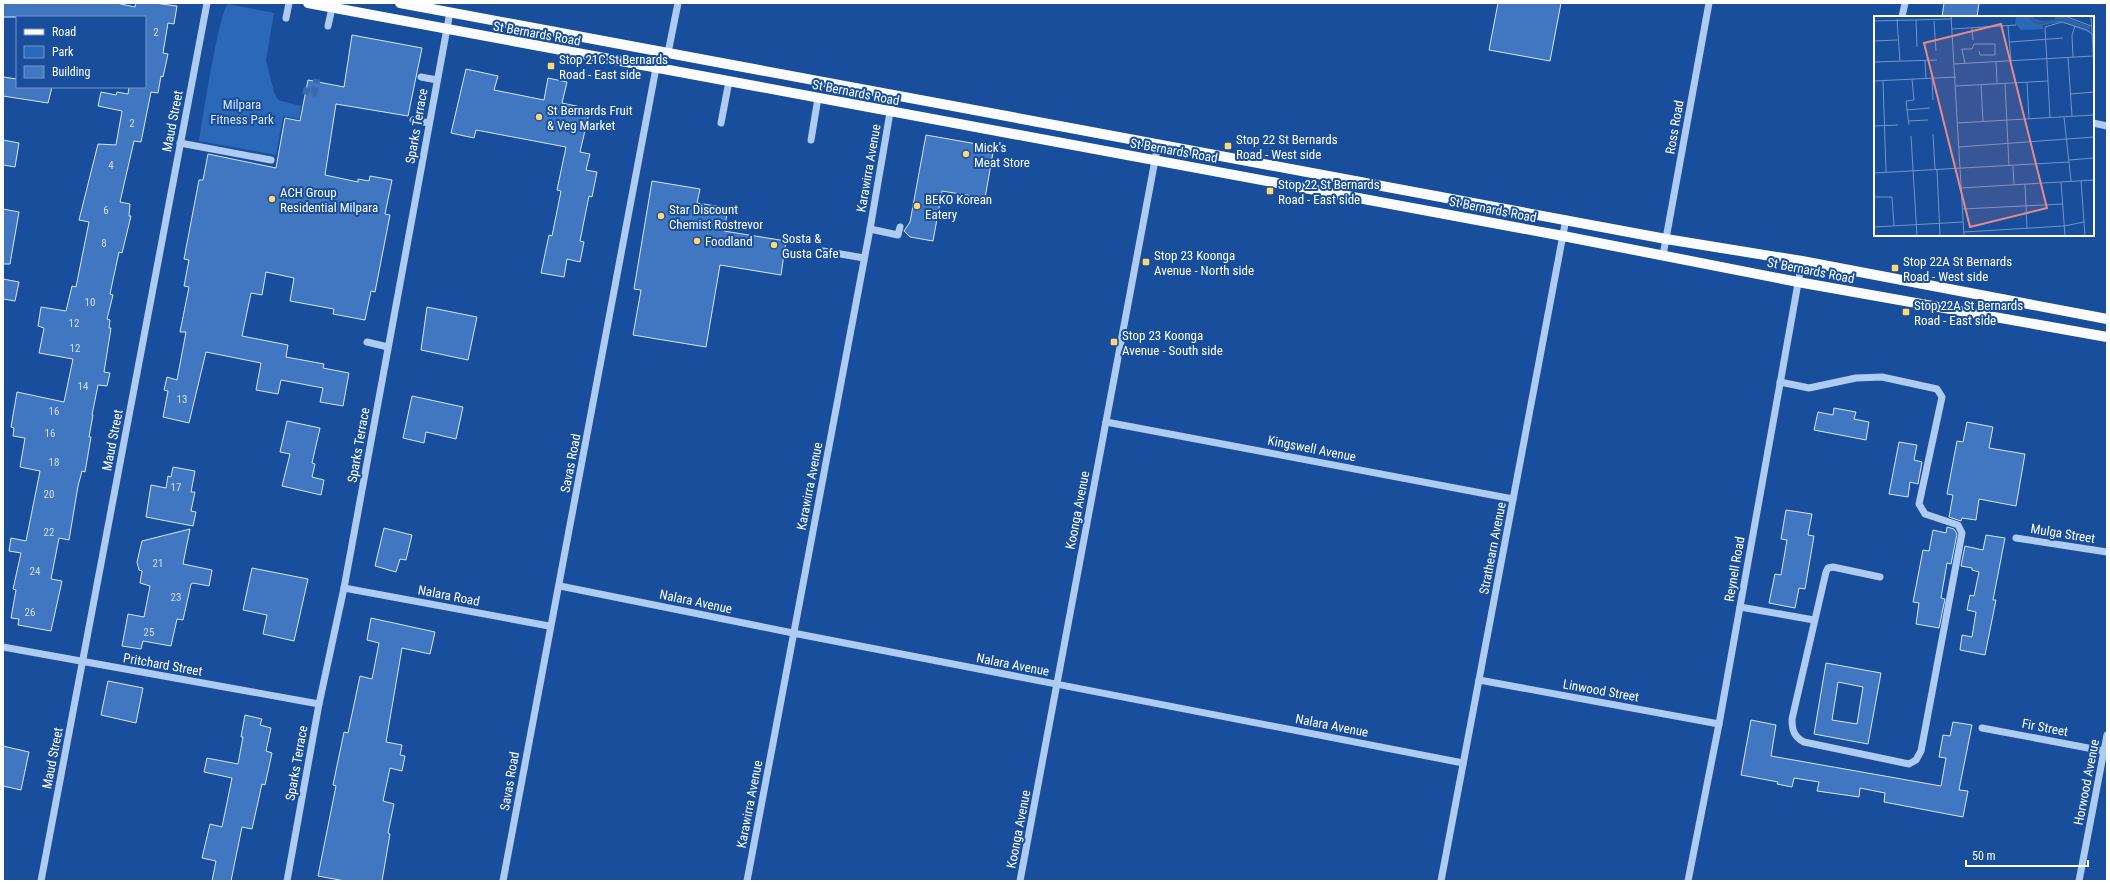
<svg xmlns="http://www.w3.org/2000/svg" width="2110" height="884" font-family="'Roboto Condensed',sans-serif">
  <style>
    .green { fill: #2c68b8 }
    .building { fill: #4177c1; stroke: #d5e6fc; fill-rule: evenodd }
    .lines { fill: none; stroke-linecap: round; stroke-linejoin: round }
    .minor-tunnel { stroke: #3b69aa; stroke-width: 7; stroke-dasharray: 7 3.5; stroke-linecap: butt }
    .minor { stroke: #aecbf2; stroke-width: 7 }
    .major { stroke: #f9fbff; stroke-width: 10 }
    .poi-dot { fill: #ffd86f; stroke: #184e9b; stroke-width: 1.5 }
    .labels { text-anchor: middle; stroke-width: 4; stroke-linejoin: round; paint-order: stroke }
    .number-label { font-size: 11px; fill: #d0ddf0 }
    .street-label { font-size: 13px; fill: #fff; stroke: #184e9b }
    .poi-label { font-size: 13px; fill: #fff; stroke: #184e9b; text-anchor: start }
    .park-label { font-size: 13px; fill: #d5e6fc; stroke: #184e9b }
    .inset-river { fill: none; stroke: #365c94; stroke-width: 2 }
    .inset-road { fill: none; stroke: #7495c3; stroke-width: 1 }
    .view { fill: #e88989; fill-opacity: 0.15; stroke: #e88989; stroke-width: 2 }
    .inset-edge { fill: none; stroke: #fff; stroke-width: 2 }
  </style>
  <rect width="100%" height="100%" fill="#184e9b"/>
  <path class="green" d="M228 4 274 13 266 60 274 92 278 100 301 106 299 119 283 116 276 155 199 141C202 122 219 11 228 4Z"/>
  <g class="building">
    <path d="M3 3H116L135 7 136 3H154L177 6 174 24 168 23 163 53 168 54 163 77 161 76 158 93 151 92 141 142 134 141 120 202 130 204 129 216H131L122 253 119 252 110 294 113 295 107 319 110 320 109 328H111L104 372 110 373 107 386 98 385 92 415H93L89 437H91L85 472 82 471 78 486 69 540 59 538 51 579 62 581 51 631 18 625 19 619 11 618 16 590 13 589 21 553 9 551 11 538 26 541 40 471 20 467 25 438 13 436 14 428 11 427 17 392 64 402 73 359 39 353 44 328 38 326 41 307 66 311 72 286 76 287 89 222 79 220 98 144 116 145 122 111 98 106 101 92 116 95 117 92 128 94 129 87H145V17H3Z"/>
    <path d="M1498 3H1561L1550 61 1489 50Z"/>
    <path d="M1944 3H1979L1977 17H1942Z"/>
    <path d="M352 35 422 48 408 116 336 104 325 175 358 182V179L369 181 370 176 392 180 385 214 390 215 375 292 371 291 365 320 333 314 334 309 290 301 294 278 266 272 262 295 251 293 242 336 288 345 286 357 324 364 323 368 349 373 343 406 320 402 323 388 281 380 278 394 256 390 261 363 206 352 189 423 163 417 168 391 164 390 167 377 177 380 186 332H180L189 287 184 286 189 260 184 259 199 180H203L208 154 276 168 285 118 300 121 308 80 344 87Z"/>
    <path d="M466 69 498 76 494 90 544 100 548 78 567 82 562 103 590 109 580 152 590 154 586 170 597 172 592 197 589 196 580 241 584 242 580 262 567 259 564 277 541 273 549 235 552 236 561 191 557 190 566 147 476 130 474 138 451 133Z"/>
    <path d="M3 77 17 79V87H52L48 103 3 96Z"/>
    <path d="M926 135 994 147 985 198 942 191 933 241 910 237 904 231 910 222Z"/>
    <path d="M3 140 19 143 15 167 3 165Z"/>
    <path d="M652 181 700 189 697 203 728 208 724 231 786 241 781 275 720 265 706 347 633 335 641 290 634 289Z"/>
    <path d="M3 209 19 212 10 264H3Z"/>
    <path d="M3 279 19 282 15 301 3 299Z"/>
    <path d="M427 307 477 317 468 360 421 350Z"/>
    <path d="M412 396 463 407 456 439 426 432 424 443 403 438Z"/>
    <path d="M1834 408 1856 412 1854 419 1869 422 1866 440 1814 430 1818 412 1833 415Z"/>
    <path d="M287 421 320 428 312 463 315 464 312 477 324 480 321 495 282 486 290 454 280 452Z"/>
    <path d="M1967 422 1993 427 1989 448 2025 454 2016 506 1979 499 1976 520 1962 518 1961 521 1949 517 1953 495 1947 494 1957 441 1963 442Z"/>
    <path d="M1899 442 1917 445 1914 460 1922 462 1918 484 1910 482 1908 497 1889 494Z"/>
    <path d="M173 467 195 471 191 492H195L191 511 196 512 193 526 146 517 151 485 166 488 168 476 171 477Z"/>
    <path d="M1786 510 1812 514 1808 535 1814 536 1805 589 1799 588 1795 608 1769 603 1775 574 1781 575 1787 540 1781 539Z"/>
    <path d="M1947 527 1954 529 1957 534 1951 564 1947 563 1941 598 1945 599 1939 628 1916 624 1919 603 1913 602 1923 550 1929 551 1933 530 1946 533Z"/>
    <path d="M384 528 412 535 406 560 400 559 396 572 375 566Z"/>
    <path d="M190 529 183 564 212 570 209 586 193 583 191 584 183 620 177 619 171 646 143 641 141 649 122 646 128 614 144 617 150 586 140 583 142 571 139 570 137 562 142 541Z"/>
    <path d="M1986 535 2005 538 1993 600H1996L1985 655 1960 650 1962 635 1972 637 1976 612 1967 610 1970 595 1974 596 1979 572 1972 570V568L1961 566 1965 546 1983 550Z"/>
    <path d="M252 568 308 579 294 641 263 634 267 615 243 610Z"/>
    <path d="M371 618 435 632 430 654 402 648 386 742 402 745 400 755 405 756 402 771 390 768 383 801 394 804 388 833 390 834 382 881H345L318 876 336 786 333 785 344 732 348 733 360 676 372 679 379 643 367 640Z"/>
    <path d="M1826 663 1881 673 1868 744 1814 734ZM1838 682 1863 687 1857 724 1832 720Z"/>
    <path d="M108 681 143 688 136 723 101 715Z"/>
    <path d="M245 715 262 719 260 725 271 728 266 751 272 753 265 785 262 784 252 829 242 827 231 881H212L216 861 202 858 210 824 222 827 232 778 204 772 207 758 238 764 243 737H241Z"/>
    <path d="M1751 720 1776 725 1771 756 1941 786 1946 758 1939 757 1943 735 1950 736 1953 722 1972 725 1959 790 1968 791 1963 817 1884 802 1885 793 1860 788 1859 797 1817 791 1819 782 1794 778 1792 787 1777 784 1778 782 1741 775Z"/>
    <path d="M3 746 29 752 21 790 3 786Z"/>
  </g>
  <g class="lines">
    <path class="minor-tunnel" d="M303 90 314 93 317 79"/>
    <g class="minor">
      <path d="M1902 17 1905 3"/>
      <path d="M286 18 289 3"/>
      <path d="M328 26 332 8"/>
      <path d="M421 77 437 80"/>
      <path d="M413 120 429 123"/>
      <path d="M721 123 729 81"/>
      <path d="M2093 123 2107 126"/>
      <path d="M811 140 818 98"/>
      <path d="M180 143 271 160"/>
      <path d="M870 229 898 235 900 227"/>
      <path d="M823 251 864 258"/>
      <path d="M1663 255 1709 3"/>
      <path d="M367 342 388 347"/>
      <path d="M1780 382 1809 388 1856 378 1882 377 1937 389 1942 397 1919 504 1925 514 1958 525 1962 533 1921 751 1916 760 1909 764 1804 742C1794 737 1792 730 1792 719L1826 572 1828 568 1833 567 1880 577"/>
      <path d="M1106 422 1513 499"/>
      <path d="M2016 538 2107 552"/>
      <path d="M560 586 793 633 1463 763"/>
      <path d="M344 588 549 626"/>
      <path d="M1740 607 1814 620"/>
      <path d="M3 647 319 704"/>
      <path d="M1479 680 1719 724"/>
      <path d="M1982 728 2104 751"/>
      <path d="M41 881 207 3"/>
      <path d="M287 881 319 704 344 588 450 12"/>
      <path d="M503 881 656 68 668 53 678 3"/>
      <path d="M747 881 870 229 893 95"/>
      <path d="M1020 881 1158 144"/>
      <path d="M1441 881 1566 219"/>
      <path d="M1688 881 1719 724 1802 261"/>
      <path d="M2079 881 2107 735"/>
    </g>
    <g class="major">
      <path d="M308 3 1563 236 1798 282 2107 337"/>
      <path d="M400 3 1666 239 1802 261 2107 319"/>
    </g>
  </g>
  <g class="poi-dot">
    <rect x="547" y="62" width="8" height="8" rx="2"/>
    <circle cx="539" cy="117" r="4"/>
    <rect x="1224" y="142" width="8" height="8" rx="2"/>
    <circle cx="966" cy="154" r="4"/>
    <rect x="1266" y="187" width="8" height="8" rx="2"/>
    <circle cx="272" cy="199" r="4"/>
    <circle cx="917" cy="206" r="4"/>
    <circle cx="661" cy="216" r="4"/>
    <circle cx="697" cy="241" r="4"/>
    <circle cx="774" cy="245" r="4"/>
    <rect x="1142" y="258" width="8" height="8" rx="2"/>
    <rect x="1891" y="264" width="8" height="8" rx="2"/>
    <rect x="1902" y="308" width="8" height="8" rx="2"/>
    <rect x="1110" y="338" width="8" height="8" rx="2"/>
  </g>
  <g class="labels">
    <g class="number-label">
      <text x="156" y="36">2</text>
      <text x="132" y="127">2</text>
      <text x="111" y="169">4</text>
      <text x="106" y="214">6</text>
      <text x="104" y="247">8</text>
      <text x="90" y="306">10</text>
      <text x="74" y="327">12</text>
      <text x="75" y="352">12</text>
      <text x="83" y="390">14</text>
      <text x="182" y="403">13</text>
      <text x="54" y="415">16</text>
      <text x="50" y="437">16</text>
      <text x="54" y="466">18</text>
      <text x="176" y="491">17</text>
      <text x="49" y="498">20</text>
      <text x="49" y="536">22</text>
      <text x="158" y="567">21</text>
      <text x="35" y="575">24</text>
      <text x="176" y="601">23</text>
      <text x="30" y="616">26</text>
      <text x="149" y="636">25</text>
    </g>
    <g class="street-label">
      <text transform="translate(537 33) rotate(10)" y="5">St Bernards Road</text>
      <text transform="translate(856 92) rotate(11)" y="5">St Bernards Road</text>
      <text transform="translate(172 121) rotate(-79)" y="5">Maud Street</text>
      <text transform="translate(416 126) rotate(-80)" y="5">Sparks Terrace</text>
      <text transform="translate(1674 127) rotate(-80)" y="5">Ross Road</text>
      <text transform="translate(1174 150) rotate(10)" y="5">St Bernards Road</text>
      <text transform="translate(868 168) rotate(-80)" y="5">Karawirra Avenue</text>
      <text transform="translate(1493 209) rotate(11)" y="5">St Bernards Road</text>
      <text transform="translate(1811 270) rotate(11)" y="5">St Bernards Road</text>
      <text transform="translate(112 440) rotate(-79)" y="5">Maud Street</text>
      <text transform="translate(358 445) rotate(-80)" y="5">Sparks Terrace</text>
      <text transform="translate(1312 448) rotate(11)" y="5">Kingswell Avenue</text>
      <text transform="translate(570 463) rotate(-79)" y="5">Savas Road</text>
      <text transform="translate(809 486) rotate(-79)" y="5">Karawirra Avenue</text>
      <text transform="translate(1077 510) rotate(-79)" y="5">Koonga Avenue</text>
      <text transform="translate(2063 533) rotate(9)" y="5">Mulga Street</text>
      <text transform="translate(1492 548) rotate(-79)" y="5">Strathearn Avenue</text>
      <text transform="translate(1734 569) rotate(-80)" y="5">Reynell Road</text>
      <text transform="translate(449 595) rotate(11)" y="5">Nalara Road</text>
      <text transform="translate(696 601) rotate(12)" y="5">Nalara Avenue</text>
      <text transform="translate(163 664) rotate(10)" y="5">Pritchard Street</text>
      <text transform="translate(1013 664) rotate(11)" y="5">Nalara Avenue</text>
      <text transform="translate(1601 690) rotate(10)" y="5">Linwood Street</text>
      <text transform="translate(1332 725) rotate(11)" y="5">Nalara Avenue</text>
      <text transform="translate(2045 727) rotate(11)" y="5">Fir Street</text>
      <text transform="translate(52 758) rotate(-79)" y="5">Maud Street</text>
      <text transform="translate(296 763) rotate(-80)" y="5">Sparks Terrace</text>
      <text transform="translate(509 781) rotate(-80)" y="5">Savas Road</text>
      <text transform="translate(2086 782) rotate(-79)" y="5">Horwood Avenue</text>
      <text transform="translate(749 804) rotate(-79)" y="5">Karawirra Avenue</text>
      <text transform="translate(1018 829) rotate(-79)" y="5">Koonga Avenue</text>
    </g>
    <g class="poi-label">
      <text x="559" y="64">Stop 21C St Bernards<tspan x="559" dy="15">Road - East side</tspan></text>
      <text x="547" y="115">St Bernards Fruit<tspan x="547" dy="15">&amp; Veg Market</tspan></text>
      <text x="1236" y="144">Stop 22 St Bernards<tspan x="1236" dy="15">Road - West side</tspan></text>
      <text x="974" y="152">Mick's<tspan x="974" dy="15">Meat Store</tspan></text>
      <text x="1278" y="189">Stop 22 St Bernards<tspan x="1278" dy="15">Road - East side</tspan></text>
      <text x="280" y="197">ACH Group<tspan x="280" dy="15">Residential Milpara</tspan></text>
      <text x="925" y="204">BEKO Korean<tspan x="925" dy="15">Eatery</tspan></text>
      <text x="669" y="214">Star Discount<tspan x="669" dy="15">Chemist Rostrevor</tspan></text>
      <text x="782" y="243">Sosta &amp;<tspan x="782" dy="15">Gusta Cafe</tspan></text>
      <text x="705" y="246">Foodland</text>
      <text x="1154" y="260">Stop 23 Koonga<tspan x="1154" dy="15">Avenue - North side</tspan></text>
      <text x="1903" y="266">Stop 22A St Bernards<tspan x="1903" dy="15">Road - West side</tspan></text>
      <text x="1914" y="310">Stop 22A St Bernards<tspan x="1914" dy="15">Road - East side</tspan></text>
      <text x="1122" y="340">Stop 23 Koonga<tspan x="1122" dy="15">Avenue - South side</tspan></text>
    </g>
    <g class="park-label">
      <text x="242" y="109">Milpara<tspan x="242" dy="15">Fitness Park</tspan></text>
    </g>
  </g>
  <g transform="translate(1874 16)">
    <rect width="220" height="220" fill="#184e9b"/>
    <path d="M143 0H159L160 3 169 5 181 4V0H188L216 11V17L188 6 169 9V13L147 14 141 7Z" fill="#2c68b8"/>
    <path class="inset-river" d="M155 0 160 6 167 7 186 3 216 14"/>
    <path class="inset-road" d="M77 0 90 220M191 0 217 10M217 0 220 51M23 3 26 45M42 4 43 31M0 5 78 3M60 5 62 35M134 10 137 45M98 12 99 24M78 13 142 9M0 25 23 24M136 26 189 22M194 41 198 100M199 41 198 19 201 10M51 45 52 63M122 45 123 67M0 46 63 44M80 48 219 40M91 48 88 33H98L100 28H121V39H106L105 35M58 62 59 84M0 65 82 61M9 65 12 156M153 66 155 103M131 67 135 150M107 68 109 106M82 70 174 65M197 78 220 76M32 94 56 92M190 101 197 165M176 102 171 11 188 6 213 14 220 20M34 105 54 104M83 107 220 99M35 109 32 85 40 84 38 63M0 110 24 109M59 118 61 153M37 120 43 220M85 131 220 121M195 144 220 142M139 150 140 169M63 153 66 220M0 157 195 146M207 165 211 220M187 166 191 220M151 168 153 212M87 172 220 164M0 181H18L20 210M89 193 188 188M0 211 89 206M90 216 190 210 210 206"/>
    <path class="view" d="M127 8 173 192 96 211 50 27Z"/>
    <rect width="220" height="220" class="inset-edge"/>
  </g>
  <rect width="2110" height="884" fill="none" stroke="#ffffff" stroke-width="8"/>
  <rect x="16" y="16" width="130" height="72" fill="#184e9b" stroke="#7495c3"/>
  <rect x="24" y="29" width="20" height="6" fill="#f9fbff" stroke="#7495c3"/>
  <text x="52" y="36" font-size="12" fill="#ffffff">Road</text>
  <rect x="24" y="46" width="20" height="12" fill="#2c68b8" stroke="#7495c3"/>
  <text x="52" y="56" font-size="12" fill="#ffffff">Park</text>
  <rect x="24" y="66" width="20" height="12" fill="#4177c1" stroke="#7495c3"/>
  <text x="52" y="76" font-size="12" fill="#ffffff">Building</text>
  <path d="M1966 860v6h122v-6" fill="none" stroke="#ffffff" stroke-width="2"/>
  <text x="1972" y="860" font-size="12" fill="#ffffff" stroke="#184e9b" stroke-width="3" paint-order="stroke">50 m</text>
</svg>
